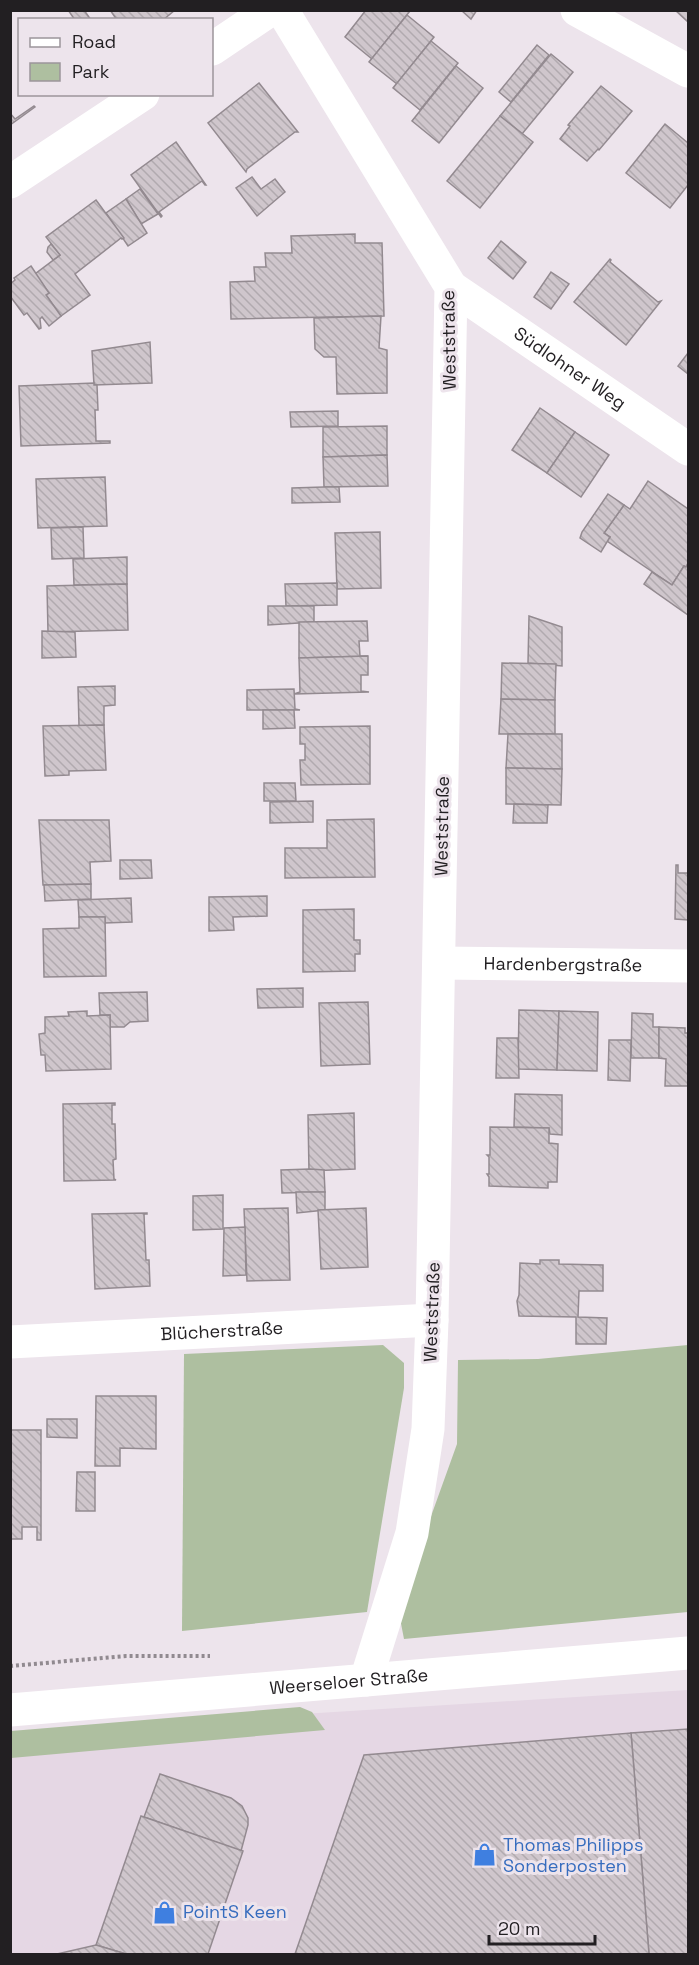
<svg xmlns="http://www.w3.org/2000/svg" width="699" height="1965" font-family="'Space Grotesk',sans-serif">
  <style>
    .built { fill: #e5d7e4 }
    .green { fill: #aebfa0 }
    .building { fill: url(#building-back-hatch); stroke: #938a90; stroke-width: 1.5 }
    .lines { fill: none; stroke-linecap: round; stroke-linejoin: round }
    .path { stroke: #918a90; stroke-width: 4; stroke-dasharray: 3 3; stroke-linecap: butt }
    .street { stroke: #fff; stroke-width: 33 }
    .secondary { stroke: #fff; stroke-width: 33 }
    .labels { text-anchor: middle; stroke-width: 6; stroke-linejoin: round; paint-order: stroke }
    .street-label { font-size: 18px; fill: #221f22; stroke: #ede4ec }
    .shop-label { font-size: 18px; fill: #366cbe; stroke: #ede4ec; text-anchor: start }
  </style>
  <defs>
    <pattern id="building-back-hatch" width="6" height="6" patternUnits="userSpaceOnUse" patternTransform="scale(1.5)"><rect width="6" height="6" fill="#cfc6cc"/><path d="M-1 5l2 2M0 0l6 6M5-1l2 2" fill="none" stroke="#b1aaaf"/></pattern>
  </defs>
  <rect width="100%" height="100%" fill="#ede4ec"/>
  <path class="built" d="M688 1690V1954H11V1732Z"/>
  <g class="green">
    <path d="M383 1345 404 1363V1388L367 1612 182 1631 184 1354Z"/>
    <path d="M688 1345V1612L404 1639 398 1608 457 1444 458 1360 538 1359Z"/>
    <path d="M300 1707 312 1712 325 1730 11 1758V1731Z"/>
  </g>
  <g class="building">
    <path d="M68 10H84L91 20H75Z"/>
    <path d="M110 10H175L163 20H117Z"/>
    <path d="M366 10 410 11 372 59 345 37Z"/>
    <path d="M461 10H477L471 19Z"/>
    <path d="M675 10H688V22Z"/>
    <path d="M407 15 434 37 397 84 369 62Z"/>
    <path d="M431 41 458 63 420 110 393 88Z"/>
    <path d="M537 45 549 55 511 102 499 92Z"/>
    <path d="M551 54 573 72 522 134 500 116Z"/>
    <path d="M456 66 483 88 439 143 412 121Z"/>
    <path d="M259 83 298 132H295L247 169 246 172 208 123Z"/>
    <path d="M601 86 632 111 599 150 598 149 587 161 560 139 570 126 568 125Z"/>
    <path d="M34 106 35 107 10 125V113L15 119Z"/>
    <path d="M500 116 533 142 480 208 447 181Z"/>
    <path d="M665 124 688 143V185L670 208 626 173Z"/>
    <path d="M176 142 206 185H205L202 181 159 212 162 216 161 217 131 175Z"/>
    <path d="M252 177 261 189 275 179 285 192 257 216 236 188Z"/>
    <path d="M140 189 158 214 141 224 126 199Z"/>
    <path d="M126 199 147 233 128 246 106 213Z"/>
    <path d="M96 200 124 238 122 239 121 238 75 274 90 295 61 316 46 295 49 293 35 274 60 255 46 237Z"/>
    <path d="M355 234V243H382L384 316 231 319 230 282 255 281 254 267H266L265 253H292L291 236Z"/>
    <path d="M501 241 526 262 513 279 488 258Z"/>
    <path d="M51 244 60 255 53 260 47 252 48 247Z"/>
    <path d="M610 259 611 260 610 262 658 302 661 301 626 345 574 302Z"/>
    <path d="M31 266 49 293 46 295 61 316 49 326 42 317 40 319 41 328 39 329 27 313 24 315 10 296V284L15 280 14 278Z"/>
    <path d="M551 272 569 284 551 309 534 297Z"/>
    <path d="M381 316 379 348 387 350V393L337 394 336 357H324L315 349 314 318Z"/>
    <path d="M150 342 152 383 94 385 92 351Z"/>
    <path d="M688 353V374L678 366Z"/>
    <path d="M94 383V385H97L98 410H95L96 441H110V443L21 446 19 386Z"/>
    <path d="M540 408 575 432 547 473 512 450Z"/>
    <path d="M338 411V426L291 427 290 412Z"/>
    <path d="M387 426V455L323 457V427Z"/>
    <path d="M575 432 609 455 581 497 547 473Z"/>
    <path d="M387 455 388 486 324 487 323 457Z"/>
    <path d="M105 477 107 526 38 528 36 479Z"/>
    <path d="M648 481 688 509V563L686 567 684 566 672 585 607 541 610 537 604 533 624 505 630 509Z"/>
    <path d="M324 487H339L340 502 292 503V488Z"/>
    <path d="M608 494 624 505 604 533 610 537 601 552 580 538 582 532Z"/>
    <path d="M83 527 84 558 52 559 51 528Z"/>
    <path d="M380 532 381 588 337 589 335 533Z"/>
    <path d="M127 557V584L74 585 73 559Z"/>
    <path d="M688 564V615L644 584 652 572 672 585 684 566 686 567Z"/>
    <path d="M337 583V605L286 606 285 584Z"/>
    <path d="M127 584 128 630 48 632 47 586Z"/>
    <path d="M268 606H314V622L268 625Z"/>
    <path d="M529 616 562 627V666L528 663Z"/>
    <path d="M367 621 368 641H359L360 656H368L299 658V622Z"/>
    <path d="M42 631 75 632 76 657 42 658Z"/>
    <path d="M368 656V675H361V691L369 692 294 694 300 692 299 658Z"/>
    <path d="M502 663 556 664 555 700 501 699Z"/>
    <path d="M115 686V705L104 706V725L79 726 78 687Z"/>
    <path d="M294 689 295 709 300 710H247V690Z"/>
    <path d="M501 699 555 700V734H499Z"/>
    <path d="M263 710H294L295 728 263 729Z"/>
    <path d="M104 725 106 770 69 771V775L45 776 43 726Z"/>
    <path d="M370 726V784L301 785 300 760H305V744H300V727Z"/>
    <path d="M508 734H562V769L506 768Z"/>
    <path d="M506 768 562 769 561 805 506 804Z"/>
    <path d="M264 783H295L296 801H264Z"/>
    <path d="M313 801V822L270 823V802Z"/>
    <path d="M514 804 548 805 547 823H513Z"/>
    <path d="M374 819 375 877 285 878V848H327V820Z"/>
    <path d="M39 820H109L111 861 90 862 91 884 43 885Z"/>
    <path d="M120 860H151L152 878 120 879Z"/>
    <path d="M676 865H678V873H688V920L675 919Z"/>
    <path d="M91 884V899L45 901 44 885Z"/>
    <path d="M267 896V916L233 917 234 930 209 931V897Z"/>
    <path d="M131 898 132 922 105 923V917H79L78 900Z"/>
    <path d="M354 909V940H360V954H355V971L303 972V910Z"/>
    <path d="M79 917H105L106 976 44 977 43 929 79 928Z"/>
    <path d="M303 988V1007L258 1008 257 989Z"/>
    <path d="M147 992 148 1021 130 1022 124 1027H110V1015H100L99 993Z"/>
    <path d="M368 1002 370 1064 321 1066 319 1003Z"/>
    <path d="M519 1010 559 1011 557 1070 518 1069Z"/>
    <path d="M87 1011V1016L110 1015 111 1069 46 1071 45 1055H41L39 1034 45 1033V1017L69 1016 68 1012Z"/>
    <path d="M559 1011 598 1012 597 1071 557 1070Z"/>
    <path d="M632 1013 653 1014V1027H659V1058H631Z"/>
    <path d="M659 1027 685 1028V1033H688V1086H665L666 1059 659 1058Z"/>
    <path d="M497 1038H518L519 1078H496Z"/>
    <path d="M609 1040H631L630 1081 608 1080Z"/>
    <path d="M515 1094 562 1095V1135L550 1134 549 1128 514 1127Z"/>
    <path d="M115 1103V1105H112V1124H115L116 1159 113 1160 114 1179 116 1180 64 1181 63 1104Z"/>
    <path d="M354 1113 355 1169 309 1171 308 1115Z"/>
    <path d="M490 1127 549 1128V1143L558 1144 557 1182H548V1188L489 1186V1177L487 1174H489V1157L487 1155H490Z"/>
    <path d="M310 1169 324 1170 325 1192 282 1193 281 1170Z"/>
    <path d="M296 1192H325V1210L297 1213Z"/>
    <path d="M223 1195V1229L193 1230V1196Z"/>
    <path d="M288 1208 290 1280 247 1281 244 1209Z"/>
    <path d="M366 1208 368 1267 321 1269 318 1210Z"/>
    <path d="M147 1213V1214H144L146 1260H149L150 1286 95 1289 92 1214Z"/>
    <path d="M245 1227 246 1275 223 1276 224 1228Z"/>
    <path d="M540 1260H559V1264L603 1265V1291H579L578 1317 607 1318 606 1344H576V1317L519 1316 517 1301 519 1295 520 1263 540 1264Z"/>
    <path d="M96 1396H156V1449L120 1448V1466H95Z"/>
    <path d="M47 1419H77V1438L47 1437Z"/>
    <path d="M10 1430H41V1540H37V1527H22V1539H10Z"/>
    <path d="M77 1472H95V1511H76Z"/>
    <path d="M688 1729V1954H649L631 1733Z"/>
    <path d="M631 1733 649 1954H295L364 1755Z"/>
    <path d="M160 1774 231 1798 242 1806 248 1818V1825L241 1851 144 1817Z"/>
    <path d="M141 1816 243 1851 208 1954H126L96 1945Z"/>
    <path d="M96 1945 126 1954H57Z"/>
  </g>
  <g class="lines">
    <path class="path" d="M10 1666 126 1656H210"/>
    <g class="street">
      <path d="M282 10 451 287 432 1320 428 1429 412 1533 366 1680"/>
      <path d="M577 10 688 71"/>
      <path d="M212 49 270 10"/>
      <path d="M10 182 143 94"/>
      <path id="s1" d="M451 287 688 449"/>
      <path id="s2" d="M439 963 688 966"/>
      <path id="s3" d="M10 1342 432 1320"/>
    </g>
    <path class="secondary" id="s4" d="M10 1710 688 1653"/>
  </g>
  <defs>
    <symbol id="shop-bare" viewBox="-9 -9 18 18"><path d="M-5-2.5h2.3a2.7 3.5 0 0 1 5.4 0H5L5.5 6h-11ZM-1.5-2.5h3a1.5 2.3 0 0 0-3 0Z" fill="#3f7fe0" stroke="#ede4ec" stroke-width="2.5" paint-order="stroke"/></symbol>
  </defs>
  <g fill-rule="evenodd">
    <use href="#shop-bare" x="468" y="1838" width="33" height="33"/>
    <use href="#shop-bare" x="148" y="1896" width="33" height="33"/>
  </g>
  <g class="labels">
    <g class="street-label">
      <text transform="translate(449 340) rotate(-91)" y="6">Weststraße</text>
      <text dy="6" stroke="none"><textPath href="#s1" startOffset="144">Südlohner Weg</textPath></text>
      <text transform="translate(442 826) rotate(-89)" y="6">Weststraße</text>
      <text dy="6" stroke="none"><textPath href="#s2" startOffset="124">Hardenbergstraße</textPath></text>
      <text transform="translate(432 1312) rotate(-88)" y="6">Weststraße</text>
      <text dy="6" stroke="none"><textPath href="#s3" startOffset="212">Blücherstraße</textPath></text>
      <text dy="6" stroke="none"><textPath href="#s4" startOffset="340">Weerseloer Straße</textPath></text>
    </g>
    <g class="shop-label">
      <text x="503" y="1851">Thomas Philipps<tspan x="503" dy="21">Sonderposten</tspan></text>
      <text x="183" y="1918">PointS Keen</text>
    </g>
  </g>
  <rect width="699" height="1965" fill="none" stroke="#221f22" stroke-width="24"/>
  <rect x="18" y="18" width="195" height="78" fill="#ede4ec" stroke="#9c959b" stroke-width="1.5"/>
  <rect x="30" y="38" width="30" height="9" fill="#ffffff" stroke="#9c959b" stroke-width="1.5"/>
  <text x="72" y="48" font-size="18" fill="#221f22">Road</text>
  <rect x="30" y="63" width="30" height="18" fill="#aebfa0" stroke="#9c959b" stroke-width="1.5"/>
  <text x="72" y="78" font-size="18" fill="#221f22">Park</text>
  <path d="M489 1935v9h106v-9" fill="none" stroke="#221f22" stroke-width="3"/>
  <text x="498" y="1935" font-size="18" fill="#221f22" stroke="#ede4ec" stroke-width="4.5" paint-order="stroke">20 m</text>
</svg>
